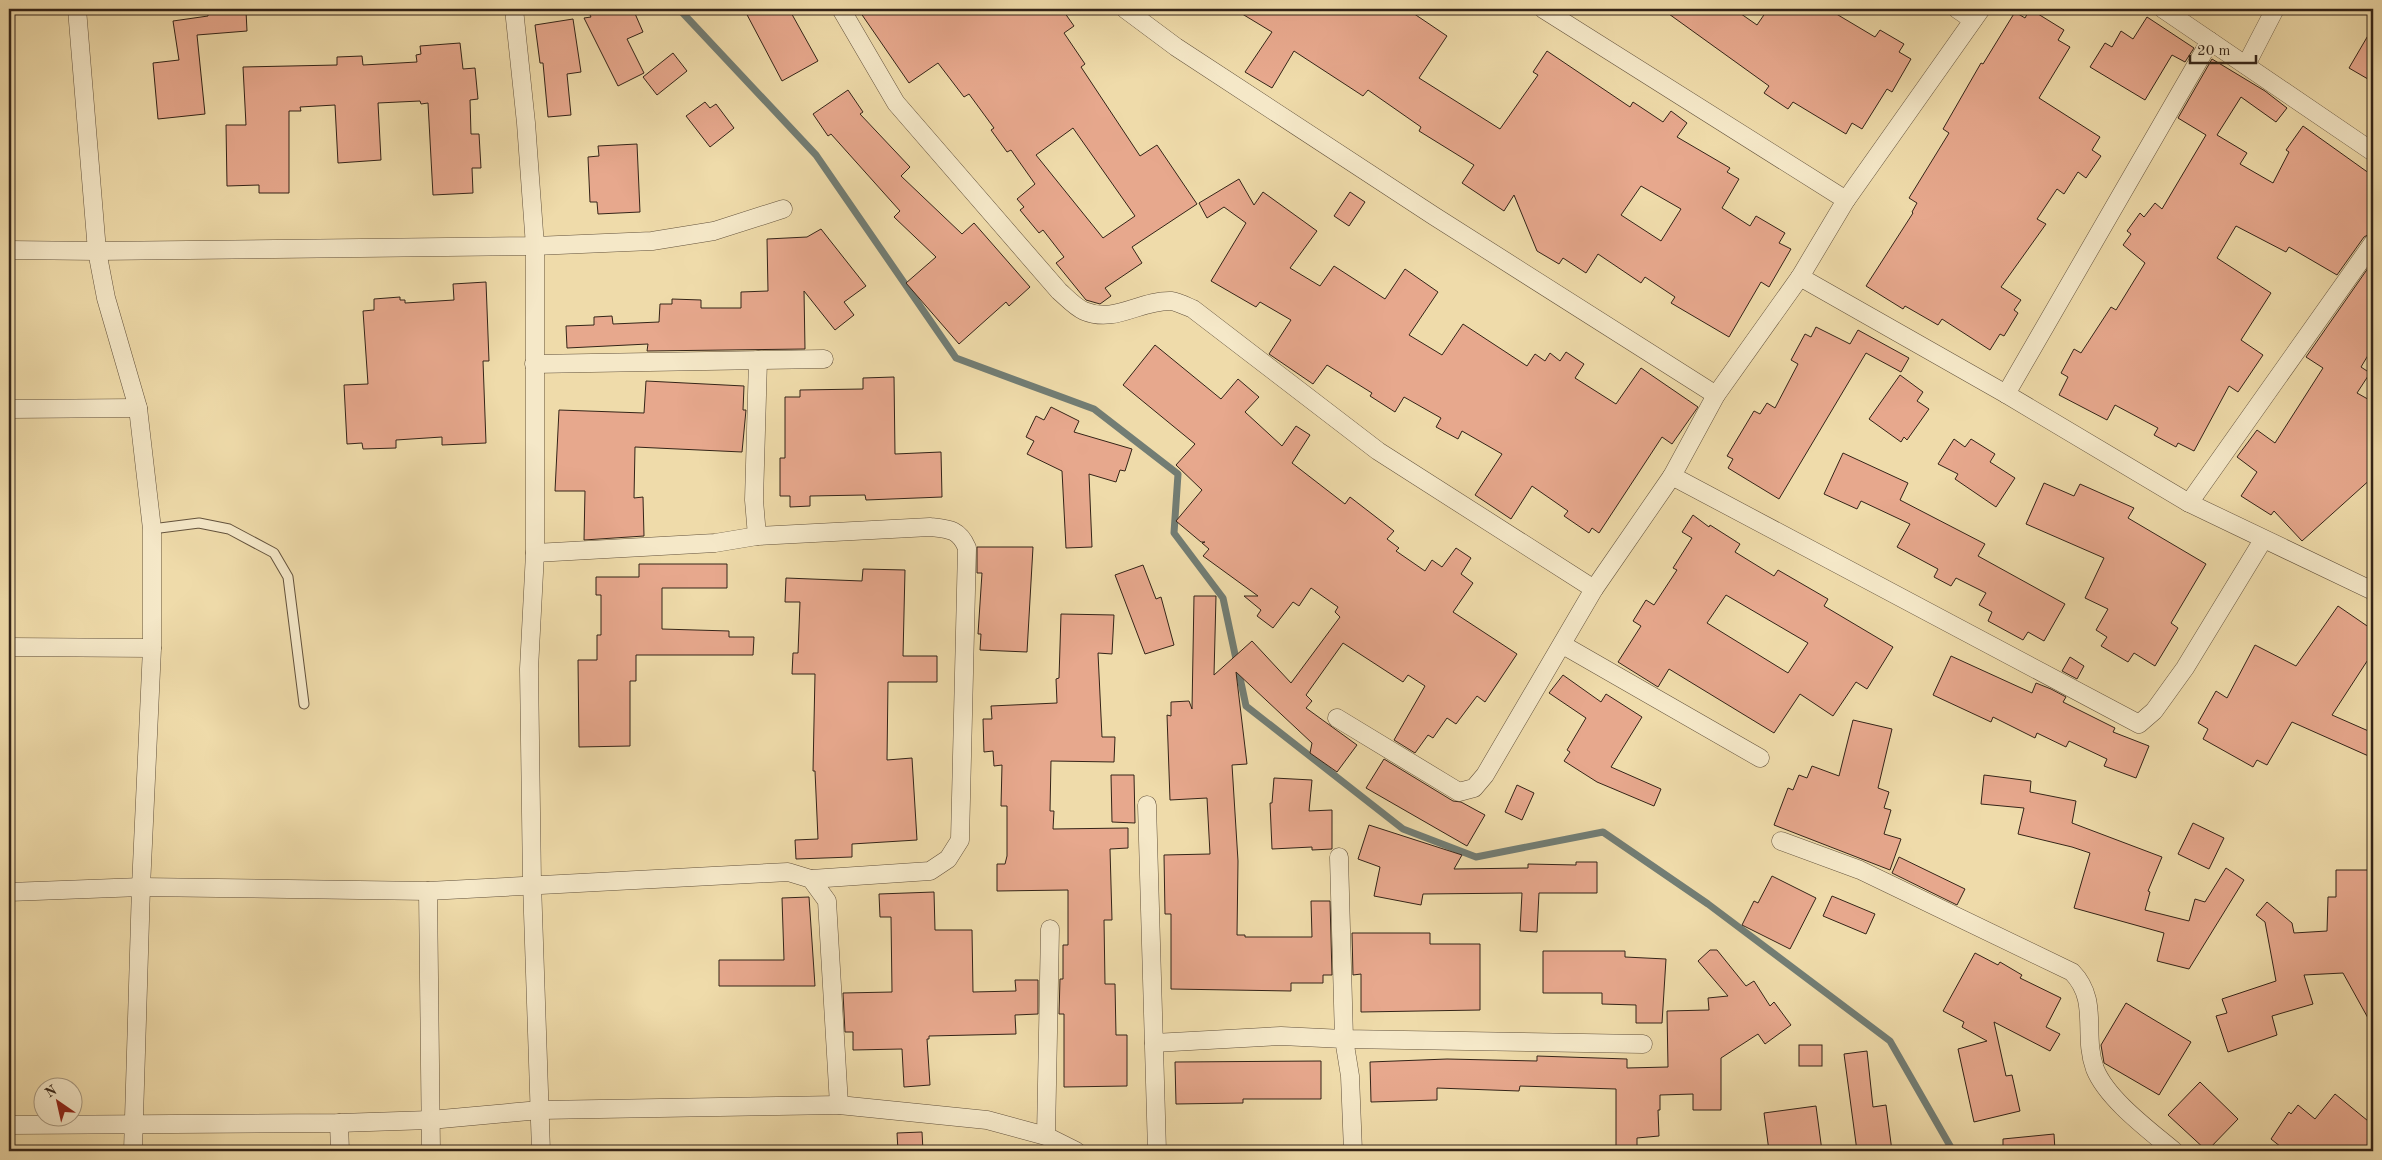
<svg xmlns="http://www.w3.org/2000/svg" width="2382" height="1160" font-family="'Old Standard TT',serif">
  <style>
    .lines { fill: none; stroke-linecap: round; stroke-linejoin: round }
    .stream { stroke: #727d74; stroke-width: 7 }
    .building { fill: #e7a88d; stroke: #342418; fill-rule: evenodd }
    .lane-casing { stroke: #63523c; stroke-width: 11 }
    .street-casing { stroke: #63523c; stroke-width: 19 }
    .lane { stroke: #f5e8c8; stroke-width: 9 }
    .street { stroke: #f5e8c8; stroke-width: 18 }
  </style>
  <rect width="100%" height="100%" fill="#efdbaa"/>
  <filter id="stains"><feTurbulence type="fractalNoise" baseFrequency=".004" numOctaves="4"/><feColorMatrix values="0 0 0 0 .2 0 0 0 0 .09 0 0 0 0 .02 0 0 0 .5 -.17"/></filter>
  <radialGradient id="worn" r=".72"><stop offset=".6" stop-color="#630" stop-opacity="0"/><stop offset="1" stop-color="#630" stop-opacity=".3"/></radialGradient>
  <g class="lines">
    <path class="stream" d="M679 9 816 155 956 358 1094 409 1178 474 1174 533 1223 598 1246 706 1403 829 1476 857 1603 832 1708 904 1890 1041 1953 1151"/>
  </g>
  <g class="building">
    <path d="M587 9H633L643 32 627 39 644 73 618 86 584 18 591 17Z"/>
    <path d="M744 9H789L818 61 782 81Z"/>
    <path d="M858 9H1062L1074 26 1064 33 1085 64 1081 67 1140 156 1157 145 1197 204 1132 247 1142 263 1105 288 1111 296 1100 304 1086 300 1056 263 1064 257 1043 230 1039 233 1020 210 1024 207 1017 199 1035 184 1011 150 1007 152 991 130 994 128 969 94 964 97 938 63 909 83ZM1073 128 1135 216 1103 238 1036 155Z"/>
    <path d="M1234 9H1407L1447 36 1419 78 1500 129 1538 75 1533 72 1547 51 1630 107 1633 102 1663 122 1671 111 1687 123 1677 137 1730 168 1727 172 1739 179 1722 208 1750 226 1756 216 1785 233 1779 243 1791 249 1769 287 1761 282 1729 337 1671 303 1675 297 1645 277 1641 283 1598 254 1586 273 1563 258 1559 264 1537 251 1514 195 1504 211 1462 183 1474 165 1419 131 1421 127 1368 90 1363 96 1294 51 1272 88 1245 72 1272 32ZM1641 186 1681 209 1661 241 1621 215Z"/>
    <path d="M1662 9H1734L1757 25 1768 9H1828L1875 37 1880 30 1904 44 1899 52 1911 59 1892 92 1887 89 1862 129 1852 123 1846 134 1793 102 1788 109 1764 93 1769 86Z"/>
    <path d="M2030 9 2064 30 2058 40 2070 47 2039 98 2100 137 2092 150 2101 156 2086 178 2078 172 2064 194 2057 189 2037 219 2046 224 2001 287 2021 300 2014 310 2018 313 2004 336 2000 334 1990 350 1942 319 1938 325 1905 306 1903 309 1866 286 1913 213 1912 212 1917 203 1909 198 1949 133 1943 129 1981 63 1983 64 2015 12 2025 18Z"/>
    <path d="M246 11 247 31 197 35 205 114 158 119 153 63 179 60 173 21 208 16V14Z"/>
    <path d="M2147 17 2194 48 2185 62 2172 55 2145 100 2090 67 2105 43 2112 47 2121 31 2133 39Z"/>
    <path d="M573 19 581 72 567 74 571 115 548 117 543 63H540L535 25Z"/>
    <path d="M2373 27V82L2349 68Z"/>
    <path d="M460 43 463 69 475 68 478 99 470 100 471 134H479L481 168H472L473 193 433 195 428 103 421 104 420 101 378 103 381 160 338 163 335 105 300 107 301 111H289V193H259V185L227 186 226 125H246L243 67 337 65V57L362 56 363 65 417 62 416 55 421 54 420 46Z"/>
    <path d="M673 53 687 71 657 95 643 77Z"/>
    <path d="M2212 59 2265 91 2287 108 2276 122 2241 97 2217 135 2247 153 2240 164 2273 183 2289 152 2286 150 2303 126 2373 176V232L2364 237 2337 275 2289 247 2286 252 2236 226 2217 258 2271 293 2241 340 2263 355 2238 392 2229 386 2194 451 2178 443 2176 447 2154 435 2158 428 2115 405 2107 420 2059 395 2068 377 2061 373 2074 349 2081 353 2111 307 2116 310 2145 263 2123 245 2131 234 2127 231 2140 213 2144 217 2155 203 2162 209 2206 135 2178 118Z"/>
    <path d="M848 90 863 112 860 114 910 167 901 176 962 234 974 223 1030 287 1009 306 1006 302 959 344 906 283 936 257 894 217 900 211 831 134 828 136 813 114Z"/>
    <path d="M705 102 710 108 716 104 734 128 710 147 686 116Z"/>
    <path d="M637 144 640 212 598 214 597 202H590L588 157 599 156 598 146Z"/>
    <path d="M1239 179 1254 205 1263 192 1317 231 1290 268 1320 286 1334 266 1385 299 1405 269 1438 292 1409 335 1442 355 1463 324 1527 366 1535 354 1545 361 1550 353 1560 361 1566 352 1584 364 1575 378 1616 404 1641 368 1698 407 1672 444 1662 437 1599 533 1592 528 1589 533 1564 516 1568 511 1532 486 1511 519 1475 495 1502 454 1462 431 1458 439 1436 427 1441 418 1404 397 1395 412 1370 396 1372 393 1327 365 1313 384 1269 354 1291 320 1260 302 1256 307 1211 281 1246 223 1224 207 1207 218 1199 203Z"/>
    <path d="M1350 192 1365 202 1349 226 1334 216Z"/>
    <path d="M821 229 866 286 844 302 854 315 835 330 804 291 805 349 647 351 648 344 567 348 566 326 594 325V317L612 316 613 324 659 322 660 304H672V299L701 300V308H741V292L768 291 767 239 807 237Z"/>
    <path d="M2373 261V347L2361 367 2370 373 2357 393 2373 402V477L2302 541 2274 511 2271 515 2241 496 2257 472 2237 457 2257 430 2275 443 2323 368 2306 357Z"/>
    <path d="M486 282 489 361H483L486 443 442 445V437L396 440V448L363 449 362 443 347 444 344 385 368 384 363 311 374 310V299L400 297V300H405V303L454 300 453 284Z"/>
    <path d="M1816 327 1850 344 1858 330 1909 358 1901 372 1866 353 1779 499 1728 468 1733 459 1727 456 1754 411 1760 414 1767 403 1775 408 1798 364 1791 360 1805 334 1811 337Z"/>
    <path d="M1155 345 1221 399 1238 379 1259 397 1245 412 1282 446 1296 426 1310 435 1292 463 1345 504 1350 497 1394 531 1387 539 1399 548 1396 551 1425 571 1432 560 1442 567 1456 548 1471 558 1461 574 1473 583 1453 612 1517 654 1485 702 1477 696 1456 724 1447 718 1433 738 1428 735 1415 753 1394 740 1425 686 1408 675 1403 682 1343 643 1306 695 1312 701 1306 708 1357 745 1337 772 1310 753 1312 743 1236 672 1247 764 1232 765 1238 861 1237 935H1245V937H1312L1311 901H1330L1332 975H1323V983H1291V991L1171 989V914H1165L1164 855 1210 854 1207 798 1170 800 1167 715 1171 716V702L1189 701 1192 709 1194 596H1216L1214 675 1252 641 1291 683 1340 617 1335 612 1338 607 1311 588 1299 606 1293 602 1273 628 1257 616 1261 610 1244 596H1258L1203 556 1209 549 1202 543 1205 542H1201L1176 521 1202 490 1176 465 1195 444 1123 385Z"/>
    <path d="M1900 375 1923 392 1917 401 1929 409 1907 440 1904 437 1901 442 1869 419Z"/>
    <path d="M894 377 895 454 941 452 942 497 866 500 865 495 810 496V506L790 507V496H780V458H785V397H800V390L863 389V378Z"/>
    <path d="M646 381 744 386 743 410H746L742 452 635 447 634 498 643 497 644 536 584 540 585 491H555L559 410 644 413Z"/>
    <path d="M1051 407 1079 421 1074 432 1132 449 1125 471 1120 470 1116 482 1089 474 1092 547 1066 548 1062 471 1027 454 1034 441 1026 437 1036 416 1044 420Z"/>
    <path d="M1954 439 1965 447 1971 439 1995 454 1990 462 2015 478 1996 507 1955 479 1958 474 1938 464Z"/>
    <path d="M1843 453 1908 483 1900 500 1985 544 1978 556 2065 604 2044 641 2028 632 2023 640 1988 621 1992 612 1979 605 1986 593 1956 578 1951 586 1934 577 1938 569 1897 547 1910 524 1861 501 1857 509 1824 494Z"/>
    <path d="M2044 483 2074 496 2080 484 2134 508 2128 518 2206 564 2171 623 2178 628 2155 666 2134 653 2128 662 2101 646 2107 637 2096 630 2108 609 2085 598 2104 558 2026 524Z"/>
    <path d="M1693 515 1709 527 1710 525 1740 544 1735 552 1774 576 1778 570 1828 599 1824 606 1893 647 1867 689 1856 682 1833 716 1800 694 1774 733 1669 669 1658 687 1618 662 1641 626 1633 621 1646 600 1654 605 1677 570 1673 568 1692 538 1682 532ZM1726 595 1808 643 1788 673 1707 623Z"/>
    <path d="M977 547H1033L1027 652 980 650 981 634H978L982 573H977Z"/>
    <path d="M639 564H727V588H662V629L729 631V637H754L753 655H636V681H630V746L579 747 578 660H597V635H601V595H596V577H639Z"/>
    <path d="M1143 565 1156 599 1161 597 1174 645 1145 654 1115 575Z"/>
    <path d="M863 569 905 570 903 656H937V682H888L887 760 912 758 917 840 852 844V857L796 859 795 840 818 839 815 771H813L815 674H792L793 653H798L800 602H785L786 578 862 581Z"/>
    <path d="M2338 606 2373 630V652L2332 715 2373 733V758L2292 722 2267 765 2257 760 2253 767 2203 739 2208 729 2198 723 2216 691 2227 698 2255 645 2296 666Z"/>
    <path d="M1061 614 1114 615 1112 654 1098 653 1102 737H1115L1114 762 1051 761 1050 811H1054L1053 829 1128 828V848L1110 849 1112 920H1104L1105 984H1115L1116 1035H1127V1086L1064 1087V1014H1059L1060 979H1063V945H1068V890L997 891V864H1005L1007 856V806H1001L1002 765 994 766 993 751 984 752 983 719H992L991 706 1057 703 1056 679 1059 678Z"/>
    <path d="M1951 656 2032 693 2036 683 2051 689 2066 697 2063 702 2115 728 2113 732 2149 746 2136 778 2104 766 2107 759 2069 741 2066 747 2037 733 2035 738 1993 717 1991 722 1933 695Z"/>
    <path d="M2070 657 2084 666 2077 679 2062 671Z"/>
    <path d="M1563 675 1601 702 1606 694 1642 717 1611 767 1661 789 1654 806 1597 782 1564 761 1570 752 1567 750 1586 718 1549 693Z"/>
    <path d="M1853 720 1892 729 1878 788 1889 792 1884 808 1891 810 1884 834 1901 839 1890 870 1774 825 1788 788 1793 790 1799 775 1807 778 1812 766 1839 776Z"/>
    <path d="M1384 759 1453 801 1461 802 1485 815 1467 846 1366 788Z"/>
    <path d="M1111 775H1134L1135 823 1112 822Z"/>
    <path d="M1984 775 2031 781 2030 792 2076 801 2072 823 2162 857 2148 891 2150 892 2145 910 2189 921 2195 899 2205 902 2226 868 2244 880 2189 969 2157 961 2164 933 2074 908 2090 853 2072 847 2018 834 2024 808 1981 804Z"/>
    <path d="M1274 778 1312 780 1309 811 1332 810V849L1312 850V847L1272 849 1270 803H1272Z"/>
    <path d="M1517 785 1534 793 1522 820 1505 812Z"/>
    <path d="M2193 823 2224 838 2209 869 2178 854Z"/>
    <path d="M1369 825 1462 855 1454 869 1528 868V864L1576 865V862H1597V893H1539L1537 932 1520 931 1522 893 1423 894 1421 905 1374 896 1380 867 1358 859Z"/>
    <path d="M1899 857 1965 889 1957 905 1892 873Z"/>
    <path d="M2336 870H2373V1027L2343 973 2304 975 2313 1004 2272 1016 2277 1035 2228 1052 2216 1016 2227 1013 2222 999 2276 981 2265 922 2256 915 2267 902 2292 923 2294 933 2327 931 2328 897H2336Z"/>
    <path d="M1772 876 1816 898 1790 949 1742 925 1754 901 1758 903Z"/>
    <path d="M934 892 935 930H972L973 992 1016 991 1015 980H1038V1014L1015 1015 1016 1034 929 1036V1039H927L930 1085 904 1087 902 1049 853 1050V1032H845L843 993 892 992 891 917H880L879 894Z"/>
    <path d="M1832 896 1875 914 1866 934 1823 916Z"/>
    <path d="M809 897 815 986H719V960H784L782 898Z"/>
    <path d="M1352 933H1430V944H1480V1010L1361 1012V974L1353 975Z"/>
    <path d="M1710 950H1717L1746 986 1754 981 1770 1006 1774 1002 1791 1025 1765 1044 1758 1034 1721 1058V1110H1693V1094L1660 1095V1110H1658L1659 1136 1637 1138V1151H1616V1089L1520 1086 1519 1091 1437 1088V1100L1371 1102 1370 1062 1447 1059 1537 1061V1056L1627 1059V1068L1668 1067 1667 1011 1709 1010 1708 998 1728 996 1698 961Z"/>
    <path d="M1543 951H1625V957L1666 959 1662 1023H1636V1005L1602 1004V993H1543Z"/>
    <path d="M1975 953 1998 965 2000 962 2022 975 2020 978 2061 998 2046 1027 2060 1034 2050 1051 1994 1022 2006 1076 2012 1075 2020 1111 1974 1122 1958 1049 1987 1041 1962 1027 1964 1022 1943 1011Z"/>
    <path d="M2126 1003 2191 1042 2159 1095 2104 1063 2101 1045Z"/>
    <rect x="1799" y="1045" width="23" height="21"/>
    <path d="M1867 1051 1873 1107 1886 1105 1892 1151H1857L1844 1054Z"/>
    <path d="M1321 1061V1099H1243V1103L1176 1104 1175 1062Z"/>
    <path d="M2200 1082 2238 1119 2207 1151 2168 1115Z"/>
    <path d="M2335 1094 2373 1125V1139L2363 1151H2286L2271 1139 2289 1112 2291 1114 2298 1105 2315 1119Z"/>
    <path d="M1816 1106 1822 1151H1769L1764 1113Z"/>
    <path d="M922 1132 923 1151H898L897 1133Z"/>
    <path d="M2054 1134 2055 1151H2003V1139Z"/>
  </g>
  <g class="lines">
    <defs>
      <path id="lane" d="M152 529 199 523 229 529 274 553 288 577 304 704"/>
      <g id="street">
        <path d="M77 9 97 251 106 298 138 408 152 529V648L141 887 133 1151"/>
        <path d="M514 9 526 123 535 246V553L529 669 532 883 541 1151"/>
        <path d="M841 9 896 103 1059 291C1067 298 1075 307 1084 311 1115 324 1140 300 1171 301 1178 302 1186 306 1193 309L1378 451 1594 589"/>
        <path d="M1125 9 1176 47 1434 216 1716 395"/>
        <path d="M1543 9 1846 200"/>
        <path d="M1957 9 1973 20"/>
        <path d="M2163 9 2373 152"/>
        <path d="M2246 65 2275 9"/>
        <path d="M9 250 97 251 535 246 652 241 714 231 783 209"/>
        <path d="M1800 277 2006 394 2189 503 2373 591"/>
        <path d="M534 364 824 359"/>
        <path d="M2006 394 2210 41"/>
        <path d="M9 409 138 408"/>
        <path d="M1672 476 2139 724 2154 711 2185 668 2263 540"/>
        <path d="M2189 503 2373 243"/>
        <path d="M757 536 930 527C949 529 959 529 967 548L960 840 948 859 930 871 811 879"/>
        <path d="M535 553 715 543 757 536 754 500 758 360"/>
        <path d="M1563 645 1760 758"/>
        <path d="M9 647 152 648"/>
        <path d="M1337 718 1459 792 1474 788 1485 775 1594 589 1672 476 1716 395 1800 277 1846 200 1981 9"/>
        <path d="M1147 805 1157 1151"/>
        <path d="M1781 841 1860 870 2072 972C2100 1001 2082 1034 2095 1069 2107 1099 2149 1130 2174 1151"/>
        <path d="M1339 857 1344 1039 1643 1044"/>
        <path d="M428 891 431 1151"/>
        <path d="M9 892 141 887 428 891 788 872 811 879 827 901 839 1105"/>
        <path d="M1154 1043 1281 1036 1344 1039 1350 1076 1353 1151"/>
        <path d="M339 1123 340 1151"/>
        <path d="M9 1125 339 1123 430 1120 540 1110 839 1105 987 1120 1046 1136 1076 1151"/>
        <path d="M1046 1136 1050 929"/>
      </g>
    </defs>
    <use href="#lane" class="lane-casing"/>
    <use href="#street" class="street-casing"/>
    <use href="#lane" class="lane"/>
    <use href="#street" class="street"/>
  </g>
  <rect width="2382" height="1160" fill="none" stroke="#efdbaa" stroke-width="30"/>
  <rect x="10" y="10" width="2362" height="1140" fill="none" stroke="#342418" stroke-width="2.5"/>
  <rect x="15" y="15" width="2352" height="1130" fill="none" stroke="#342418"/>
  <g transform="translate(58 1102) rotate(326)"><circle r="24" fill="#f5e8c8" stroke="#a89a82"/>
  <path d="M0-4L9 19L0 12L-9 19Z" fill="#8f2418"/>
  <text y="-8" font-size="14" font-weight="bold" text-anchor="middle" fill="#342418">N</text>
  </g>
  <path d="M2190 55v8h66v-8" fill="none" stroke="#342418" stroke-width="2.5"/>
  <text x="2197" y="55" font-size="15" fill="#342418" stroke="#f5e8c8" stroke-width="4" paint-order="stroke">20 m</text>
  <rect width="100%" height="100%" filter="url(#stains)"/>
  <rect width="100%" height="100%" fill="url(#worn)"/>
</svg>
